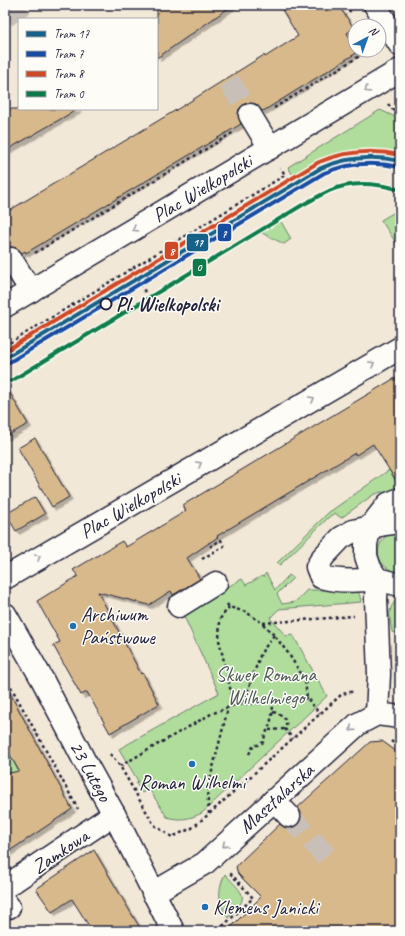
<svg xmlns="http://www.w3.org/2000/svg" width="405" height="936" font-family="Caveat,sans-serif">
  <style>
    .green { fill: #b0dd9c; stroke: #69806c }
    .building { fill: #d7b98b; stroke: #22223b; filter: url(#shadow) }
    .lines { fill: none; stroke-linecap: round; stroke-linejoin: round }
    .minor-tunnel { stroke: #c8c0b8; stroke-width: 22; stroke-dasharray: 22 11; stroke-linecap: butt }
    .minor-casing { stroke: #22223b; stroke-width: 25 }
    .path { stroke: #22223b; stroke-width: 2.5; stroke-dasharray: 3 3; stroke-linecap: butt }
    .minor { stroke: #fdfcf7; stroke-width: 22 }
    .tram-1-casing { stroke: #fdfcf7; stroke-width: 7 }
    .tram-2-casing { stroke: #fdfcf7; stroke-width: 7 }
    .tram-3-casing { stroke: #fdfcf7; stroke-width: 7 }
    .tram-4-casing { stroke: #fdfcf7; stroke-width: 7 }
    .tram-1 { stroke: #166187; stroke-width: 4 }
    .tram-2 { stroke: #174ca1; stroke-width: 4 }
    .tram-3 { stroke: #ce4a27; stroke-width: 4 }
    .tram-4 { stroke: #0d7b49; stroke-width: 4 }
    .oneway { stroke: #9a9aa2 }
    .stop-dot { fill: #fdfcf7; stroke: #22223b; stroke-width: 2 }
    .poi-dot { fill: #1f6fb2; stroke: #fdfcf7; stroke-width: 1.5 }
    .labels { text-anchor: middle; stroke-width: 3; stroke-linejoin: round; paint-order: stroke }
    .street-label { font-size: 20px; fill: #22223b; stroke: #fdfcf7 }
    .stop-label { font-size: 20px; font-weight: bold; fill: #22223b; stroke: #fdfcf7; text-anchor: start }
    .poi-label { font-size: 20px; fill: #22223b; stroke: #fdfcf7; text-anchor: start }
    .park-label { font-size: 20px; fill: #4d5a58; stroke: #fdfcf7 }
    .line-badge { stroke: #fdfcf7; stroke-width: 1.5 }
    .badge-label { font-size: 11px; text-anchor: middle; font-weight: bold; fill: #fff }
  </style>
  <defs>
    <filter id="shadow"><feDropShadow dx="3.5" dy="3.5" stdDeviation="0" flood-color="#0004"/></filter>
  </defs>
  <rect width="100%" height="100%" fill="#f2e8d7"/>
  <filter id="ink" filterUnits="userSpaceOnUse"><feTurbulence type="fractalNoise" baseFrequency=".025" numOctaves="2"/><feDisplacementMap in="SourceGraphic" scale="8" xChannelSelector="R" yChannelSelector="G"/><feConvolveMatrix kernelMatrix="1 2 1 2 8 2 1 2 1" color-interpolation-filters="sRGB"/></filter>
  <g filter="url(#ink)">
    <g class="green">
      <path d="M380 110 400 119V155C354 147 334 154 294 177L288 167Z"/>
      <path d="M400 209V219L397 222 400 226V246H398L381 220Z"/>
      <path d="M279 218 291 239 284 244 258 231Z"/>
      <path d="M389 470 400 487V493L381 492 373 495 341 518 335 513 330 516 280 565 277 563 328 513Z"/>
      <path d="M390 533H400V573C377 569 370 547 390 533Z"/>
      <path d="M266 573 275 590 289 575 293 578 277 594 282 604 295 602 307 590H356C360 593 360 597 361 602L279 609 270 618 286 636 293 635 327 696 202 813C190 819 179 821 167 817L149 789 142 793 136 783 138 781 119 749 219 693 182 612 242 579 246 585 262 576 263 577Z"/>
      <path d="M398 598H400V634L392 632C390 617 386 610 398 598Z"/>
      <path d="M5 746 19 772 5 774Z"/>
      <path d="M225 874C245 896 250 896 228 918 218 902 217 891 225 874Z"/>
    </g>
    <g class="building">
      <path d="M157 5H233L157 58Z"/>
      <path d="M279 5H338L354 28 347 33 355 47V50L358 52 265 110 262 111 256 104 249 103 244 104 239 109 238 115 241 124 26 253 25 251 22 253 17 248 11 247 5 248V213L181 107 264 55 265 57 298 36Z"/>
      <path d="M5 109H78L5 151Z"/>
      <path d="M400 377V487L373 444 356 455 355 453 217 536 218 537 187 558 200 579 173 595 171 591 149 605 98 592 141 674 143 673 159 704 110 733 87 692 81 695 53 645 60 642 37 601 78 576 73 570 122 541 126 547 186 511 183 505 395 378V380Z"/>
      <path d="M5 385 28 424 5 437Z"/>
      <path d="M35 438 69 497 52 507 18 448Z"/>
      <path d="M35 497 45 514 16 531 6 514Z"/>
      <path d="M5 684 72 809 5 854V774L19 771 5 746Z"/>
      <path d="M382 741 400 754V931H227L261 897 238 874 236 867 240 862 280 824 286 828H291L297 825 301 819V813L298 807 370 742Z"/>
      <path d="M94 850 131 913 142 931H92L72 899 52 912 36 889Z"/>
    </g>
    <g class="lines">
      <g class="minor-tunnel">
        <path d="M11 5 21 19"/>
        <path d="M229 81 250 115"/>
        <path d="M289 816 326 856"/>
      </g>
      <defs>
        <g id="minor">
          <path d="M375 5 400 45"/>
          <path d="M250 115 270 148"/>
          <path d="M11 259 31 291"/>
          <path d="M5 306 400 70"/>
          <path d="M400 499 388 504 370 527 366 544V556L370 568 377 579 400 585"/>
          <path d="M5 578 400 348"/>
          <path d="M179 606 216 583"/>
          <path d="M5 614 42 679 84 760 114 814 173 931"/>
          <path d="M377 714 379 674 376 599 377 579C358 581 340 582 321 577L317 567 323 557 341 538 353 531 385 524 400 522"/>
          <path d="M274 800 289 816"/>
          <path d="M5 887 114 814"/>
          <path d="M153 893 205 863 358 724 377 714 400 717"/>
          <path d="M5 902 9 907"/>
        </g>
      </defs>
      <use href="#minor" class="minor-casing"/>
      <g class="path">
        <path d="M345 5 352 14"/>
        <path d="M388 104 392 109 399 112H400"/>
        <path d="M274 108 358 57 361 50"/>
        <path d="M35 253 234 132"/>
        <path d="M131 269 145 292"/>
        <path d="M5 346 285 175 281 168"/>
        <path d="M5 538 11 548"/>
        <path d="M202 559 224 546 221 540 211 546 209 542"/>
        <path d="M227 604 229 607 246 612 262 623 274 635 288 653 305 680 307 698 320 714"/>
        <path d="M229 607 220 619 219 640 234 705 243 704"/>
        <path d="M263 623 354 616"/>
        <path d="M274 635 261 653 243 704 273 702 307 698"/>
        <path d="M5 676 78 809"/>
        <path d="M273 712C282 714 289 719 285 729L293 739"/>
        <path d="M269 730 285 729"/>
        <path d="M391 741 400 748"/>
        <path d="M110 754 120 766 154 825 172 837 192 828 209 814 342 694 355 691"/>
        <path d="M249 754 254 745C257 745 261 745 263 742 265 740 264 735 266 733 271 724 273 713 273 702"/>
        <path d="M120 766 211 714 234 705"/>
        <path d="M209 814 207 791 228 708"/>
        <path d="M219 931 223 926 253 898 230 873"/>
      </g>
      <use href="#minor" class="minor"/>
      <defs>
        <path id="tram-1" d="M5 358 321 168C347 157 372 155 400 161"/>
        <path id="tram-2" d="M8 363 324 173C349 163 372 161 399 167"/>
        <path id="tram-3" d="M5 351 319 162C345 151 372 149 400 155"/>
        <path id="tram-4" d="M11 381 304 204C312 200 320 195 329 191 351 181 375 183 397 189"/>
      </defs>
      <use href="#tram-1" class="tram-1-casing"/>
      <use href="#tram-2" class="tram-2-casing"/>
      <use href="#tram-3" class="tram-3-casing"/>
      <use href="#tram-4" class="tram-4-casing"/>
      <use href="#tram-1" class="tram-1"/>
      <use href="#tram-2" class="tram-2"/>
      <use href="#tram-3" class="tram-3"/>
      <use href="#tram-4" class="tram-4"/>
    </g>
    <defs><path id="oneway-chevron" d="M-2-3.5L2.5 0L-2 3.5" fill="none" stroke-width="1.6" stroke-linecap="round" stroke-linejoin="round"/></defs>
    <g class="oneway">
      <use href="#oneway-chevron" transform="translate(367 90) rotate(149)"/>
      <use href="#oneway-chevron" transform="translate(135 229) rotate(149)"/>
      <use href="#oneway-chevron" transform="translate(372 364) rotate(-30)"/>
      <use href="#oneway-chevron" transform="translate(312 399) rotate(-30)"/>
      <use href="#oneway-chevron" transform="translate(199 464) rotate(-30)"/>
      <use href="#oneway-chevron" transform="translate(38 557) rotate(-30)"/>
      <use href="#oneway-chevron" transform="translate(352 729) rotate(138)"/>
      <use href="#oneway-chevron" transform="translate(225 845) rotate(138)"/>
    </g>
  </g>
  <circle class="stop-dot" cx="106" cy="304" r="5.5"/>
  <g class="poi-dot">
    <circle cx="73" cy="626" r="4"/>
    <circle cx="192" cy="764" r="4"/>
    <circle cx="205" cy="907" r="4"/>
  </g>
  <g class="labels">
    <g class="street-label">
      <text transform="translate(202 188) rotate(-31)" y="7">Plac Wielkopolski</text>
      <text transform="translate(130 505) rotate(-30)" y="7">Plac Wielkopolski</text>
      <text transform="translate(91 771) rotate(61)" y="7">23 Lutego</text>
      <text transform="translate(276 798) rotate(-42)" y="7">Masztalarska</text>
      <text transform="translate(60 851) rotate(-34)" y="7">Zamkowa</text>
    </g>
    <g class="stop-label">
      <text x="116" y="311">Pl. Wielkopolski</text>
    </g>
    <g class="poi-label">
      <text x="81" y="621">Archiwum<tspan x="81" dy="23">Państwowe</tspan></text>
      <text x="192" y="789" text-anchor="middle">Roman Wilhelmi</text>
      <text x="213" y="914">Klemens Janicki</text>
    </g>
    <g class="park-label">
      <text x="266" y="681">Skwer Romana<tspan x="266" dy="23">Wilhelmiego</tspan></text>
    </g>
  </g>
  <g class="line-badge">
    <rect x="217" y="223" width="15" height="19" rx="4" fill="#174ca1"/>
    <rect x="186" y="233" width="23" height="19" rx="4" fill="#166187"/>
    <rect x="164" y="241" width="15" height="19" rx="4" fill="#ce4a27"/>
    <rect x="192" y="258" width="15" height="19" rx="4" fill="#0d7b49"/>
  </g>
  <g class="badge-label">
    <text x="224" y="237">7</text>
    <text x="198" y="246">17</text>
    <text x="172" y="255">8</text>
    <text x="199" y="271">0</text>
  </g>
  <rect width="405" height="936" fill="none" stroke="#fdfcf7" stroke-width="20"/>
  <rect x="10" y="10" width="385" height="916" fill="none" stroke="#22223b" stroke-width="1.5" filter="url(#ink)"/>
  <rect x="18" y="18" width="140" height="92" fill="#fdfcf7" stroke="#a5a5ac"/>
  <rect x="26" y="31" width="20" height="6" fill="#166187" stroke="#a5a5ac"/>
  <text x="54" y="38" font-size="12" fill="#22223b">Tram 17</text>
  <rect x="26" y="51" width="20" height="6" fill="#174ca1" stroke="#a5a5ac"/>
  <text x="54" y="58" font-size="12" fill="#22223b">Tram 7</text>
  <rect x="26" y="71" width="20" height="6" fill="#ce4a27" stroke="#a5a5ac"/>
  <text x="54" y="78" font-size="12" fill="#22223b">Tram 8</text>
  <rect x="26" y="91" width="20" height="6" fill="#0d7b49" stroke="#a5a5ac"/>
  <text x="54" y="98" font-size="12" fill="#22223b">Tram 0</text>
  <g transform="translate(367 38) rotate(41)"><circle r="19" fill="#fdfcf7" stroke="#a5a5ac"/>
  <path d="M0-3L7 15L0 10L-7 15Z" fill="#1f6fb2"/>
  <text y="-6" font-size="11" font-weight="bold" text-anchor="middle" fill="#22223b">N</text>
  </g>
</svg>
